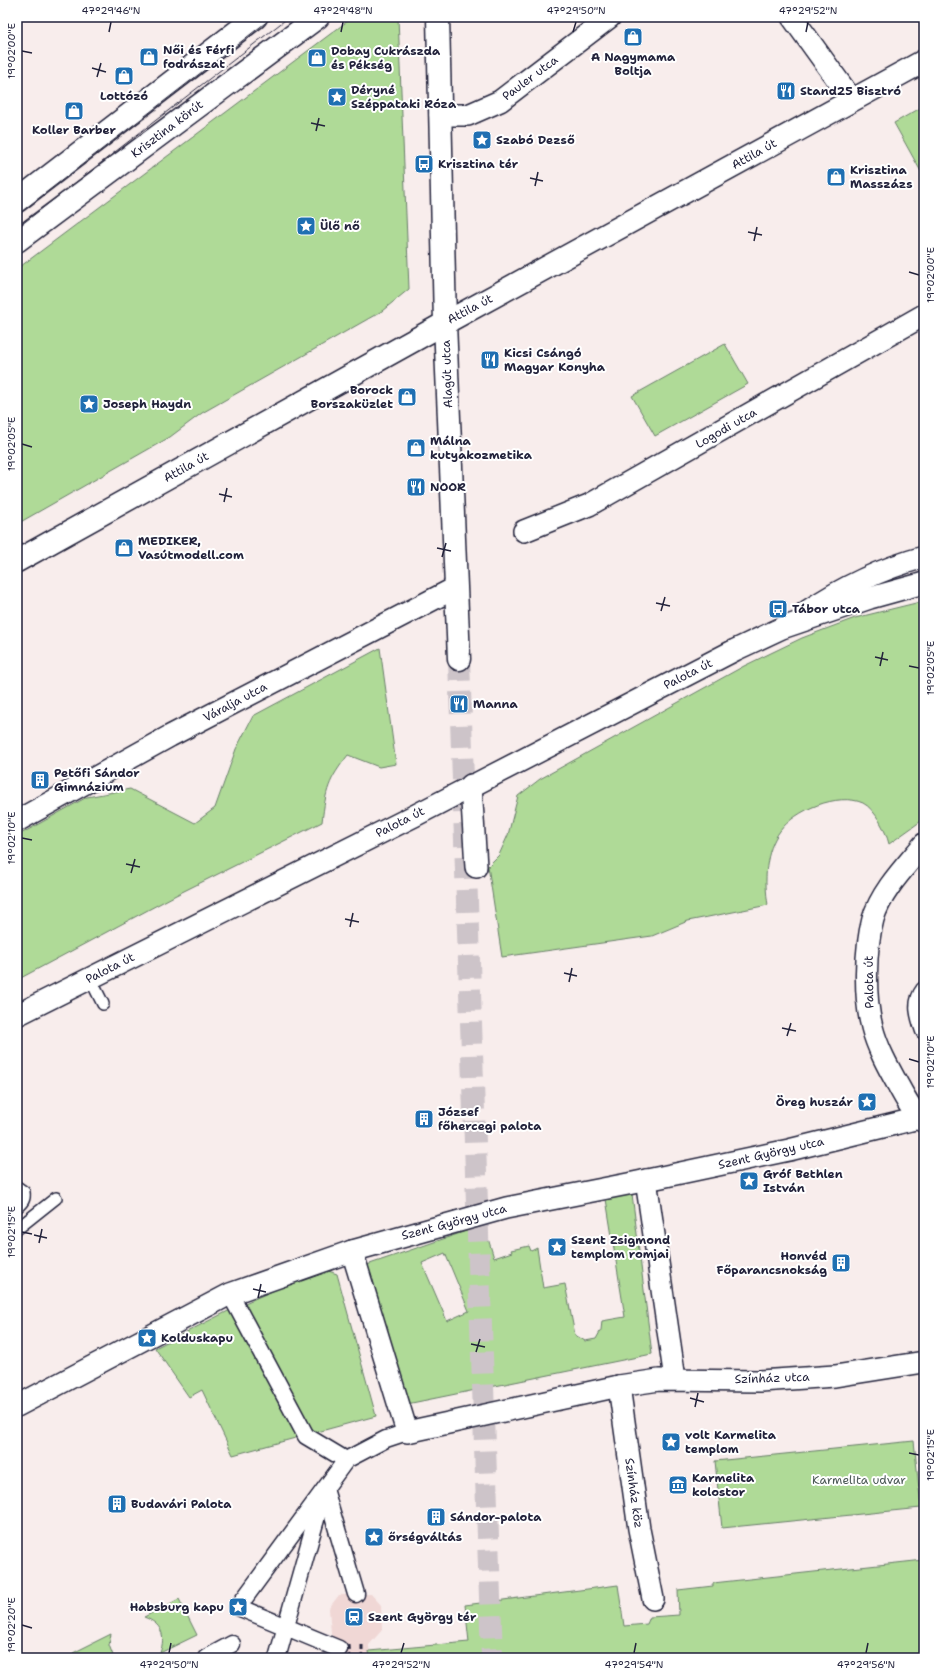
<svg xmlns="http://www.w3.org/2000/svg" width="941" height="1675" font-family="'Shantell Sans',sans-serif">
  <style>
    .built { fill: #f0d7d5 }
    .green { fill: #afda97; stroke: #687e69; fill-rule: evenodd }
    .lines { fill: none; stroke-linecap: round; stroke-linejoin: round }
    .tertiary-tunnel { stroke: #cdc4c9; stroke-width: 22; stroke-dasharray: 22 11; stroke-linecap: butt }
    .service-casing { stroke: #22223b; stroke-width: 14 }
    .pedestrian-casing { stroke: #22223b; stroke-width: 19 }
    .minor-casing { stroke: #22223b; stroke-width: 24 }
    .tertiary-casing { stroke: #22223b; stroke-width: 25 }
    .secondary-casing { stroke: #22223b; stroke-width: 25 }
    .service { stroke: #fff; stroke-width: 11 }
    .pedestrian { stroke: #fff; stroke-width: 16 }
    .minor { stroke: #fff; stroke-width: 21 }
    .tertiary { stroke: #fff; stroke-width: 22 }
    .secondary { stroke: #fff; stroke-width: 22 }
    .tram { stroke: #22223b; stroke-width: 1 }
    .rail { stroke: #22223b; stroke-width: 3; stroke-dasharray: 6 3; stroke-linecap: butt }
    .ticks { fill: none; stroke: #22223b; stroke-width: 1.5 }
    .labels { text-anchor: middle; stroke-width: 4; stroke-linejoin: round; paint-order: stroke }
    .poi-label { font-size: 12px; font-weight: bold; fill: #22223b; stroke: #fff; text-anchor: start }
    .street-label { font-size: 12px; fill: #22223b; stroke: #fff }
    .park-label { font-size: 12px; fill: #4c5957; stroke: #fff }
    .neatline { fill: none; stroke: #22223b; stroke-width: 1.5 }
    .ticks-label { font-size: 10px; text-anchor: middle; fill: #22223b }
  </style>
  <rect width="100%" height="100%" fill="#f8edec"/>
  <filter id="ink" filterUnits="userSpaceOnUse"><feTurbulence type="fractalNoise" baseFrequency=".025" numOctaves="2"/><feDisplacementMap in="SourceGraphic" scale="8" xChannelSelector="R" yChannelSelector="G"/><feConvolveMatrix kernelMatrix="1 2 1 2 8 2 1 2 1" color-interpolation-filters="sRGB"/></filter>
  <g filter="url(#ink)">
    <path class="built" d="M371 1594 381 1605 382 1630 369 1645 370 1658H337L338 1646 331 1633 329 1608 339 1595Z"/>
    <g class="green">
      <path d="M353 17H398L409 289 382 311 202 413 170 437 17 524V269Z"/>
      <path d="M924 106V177L894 123Z"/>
      <path d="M725 344 748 384 655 436 632 396Z"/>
      <path d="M924 601V819L889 844C886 831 875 809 863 803 838 792 795 810 780 831 765 851 764 881 768 905L688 921 652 936 502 957 488 866 499 855 508 835 518 796 540 779 744 666 802 638 855 618Z"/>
      <path d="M380 648 396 764 379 767 348 755C328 781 326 789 322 822L176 895 17 980V836L87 797 130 789 195 823 215 808 236 749 253 716Z"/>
      <path d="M632 1194 652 1354 402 1405 361 1267 484 1225 494 1258 512 1252 511 1250 529 1246 531 1251 537 1248 543 1288 565 1284 575 1335 585 1341 596 1339 601 1330 602 1321 625 1317 606 1199ZM445 1253 469 1311 447 1321 422 1263Z"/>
      <path d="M323 1269 337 1274 376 1416 233 1455 202 1390 189 1397 155 1348 238 1306Z"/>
      <path d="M914 1441 921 1508 722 1528 715 1461Z"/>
      <path d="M924 1560V1658H370L369 1651 469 1642 465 1605 618 1585 624 1626 647 1624 650 1617 679 1615 678 1590 713 1586V1583Z"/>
      <path d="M179 1599 197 1635 160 1653C166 1635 162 1624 144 1617Z"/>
      <path d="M111 1634 109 1645 114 1658H75L73 1653Z"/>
    </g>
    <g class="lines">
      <path class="tertiary-tunnel" d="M459 659 492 1658"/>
      <defs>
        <g id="service">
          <path d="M90 978 103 1004"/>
          <path d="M17 1187 24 1192C25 1199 23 1202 17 1207"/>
          <path d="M17 1229 56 1198"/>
        </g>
        <g id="pedestrian">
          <path d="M924 990C914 1003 919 1017 924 1031"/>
          <path d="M230 1294 306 1436 346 1460"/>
          <path d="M325 1489 356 1594"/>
          <path d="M339 1649 238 1607 346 1460 386 1439 407 1432"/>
          <path d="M206 1658 232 1644"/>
          <path d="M277 1658 322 1498"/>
        </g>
        <g id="minor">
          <path d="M792 17 852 100"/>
          <path d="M440 115H468L500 101 610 17"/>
          <path d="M524 531 589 505 924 315"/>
          <path d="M806 612C844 586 880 569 924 557"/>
          <path d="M471 785 476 867"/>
          <path d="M17 821 170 736 455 588"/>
          <path d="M924 844C906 866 881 891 873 919 865 949 864 997 872 1027 877 1047 888 1067 898 1085 905 1098 913 1113 924 1122"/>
          <path d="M17 1015 414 816 735 650 782 628 870 598 924 583"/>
          <path d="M646 1180 675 1379"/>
          <path d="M352 1251 407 1432 619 1386 659 1380 760 1381 835 1376 924 1362"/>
          <path d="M619 1386 639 1529 653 1599"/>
          <path d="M17 1406 230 1294 352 1251 506 1208 633 1183 789 1150 919 1118"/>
        </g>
        <g id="tertiary">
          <path d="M438 17 445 323 459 659"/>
          <path d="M17 201 256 17"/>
          <path d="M17 241 318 17"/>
        </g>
        <path id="secondary" d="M17 561 445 323 924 61"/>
      </defs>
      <use href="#service" class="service-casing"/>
      <use href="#pedestrian" class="pedestrian-casing"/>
      <use href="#minor" class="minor-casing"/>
      <use href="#tertiary" class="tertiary-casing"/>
      <use href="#secondary" class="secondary-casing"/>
      <use href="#service" class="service"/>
      <use href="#pedestrian" class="pedestrian"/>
      <use href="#minor" class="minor"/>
      <use href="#tertiary" class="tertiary"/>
      <use href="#secondary" class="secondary"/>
      <g class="tram">
        <path d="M17 215 273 17"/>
        <path d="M17 228 289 17"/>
      </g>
      <g class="rail">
        <path d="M349 1645 350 1658"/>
        <path d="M362 1645V1658"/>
      </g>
    </g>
  </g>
  <path class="ticks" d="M109 32 111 22M341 32 343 22M573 32 576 22M806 32 808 22M22 51 32 53M92 68 106 72M97 77 101 63M311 123 325 126M316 131 319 118M530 178 543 181M535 186 538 172M748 232 762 235M754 241 757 227M909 272 919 275M22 444 32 447M219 494 232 497M224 502 227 488M437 548 451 551M442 557 446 543M656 603 670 606M661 611 665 597M875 657 888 660M880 666 883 652M909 666 919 668M22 838 32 840M126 864 140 867M131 873 135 859M345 919 359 922M350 927 353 913M564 973 577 976M569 982 572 968M782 1028 796 1031M787 1036 791 1023M909 1059 919 1062M22 1232 32 1234M34 1235 47 1238M39 1243 42 1229M253 1289 266 1292M258 1298 261 1284M471 1344 485 1347M476 1352 480 1339M690 1398 704 1402M695 1407 698 1393M909 1453 919 1455M22 1625 32 1628M169 1653 171 1643M401 1653 404 1643M634 1653 636 1643M866 1653 868 1643"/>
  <defs>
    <symbol id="shop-square" viewBox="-11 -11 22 22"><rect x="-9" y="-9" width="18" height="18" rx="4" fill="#1f6fb2" stroke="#fff"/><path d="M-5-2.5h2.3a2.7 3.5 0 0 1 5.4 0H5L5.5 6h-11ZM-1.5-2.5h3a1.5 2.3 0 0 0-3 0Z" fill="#fff"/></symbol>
    <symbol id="restaurant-square" viewBox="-11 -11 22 22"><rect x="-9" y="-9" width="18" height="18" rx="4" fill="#1f6fb2" stroke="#fff"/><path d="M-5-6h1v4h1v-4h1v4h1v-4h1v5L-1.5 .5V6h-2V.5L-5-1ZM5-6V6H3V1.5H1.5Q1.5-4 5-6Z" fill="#fff"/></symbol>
    <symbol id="sight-square" viewBox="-11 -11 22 22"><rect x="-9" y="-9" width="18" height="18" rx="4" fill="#1f6fb2" stroke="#fff"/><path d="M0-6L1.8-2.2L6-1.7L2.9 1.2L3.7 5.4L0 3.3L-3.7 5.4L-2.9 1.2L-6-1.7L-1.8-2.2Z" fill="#fff"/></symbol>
    <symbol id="bus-square" viewBox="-11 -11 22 22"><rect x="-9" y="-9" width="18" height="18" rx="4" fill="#1f6fb2" stroke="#fff"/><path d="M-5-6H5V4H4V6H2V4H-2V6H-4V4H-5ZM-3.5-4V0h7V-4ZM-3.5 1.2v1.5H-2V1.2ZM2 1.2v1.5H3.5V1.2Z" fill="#fff"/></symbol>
    <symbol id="building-square" viewBox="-11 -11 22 22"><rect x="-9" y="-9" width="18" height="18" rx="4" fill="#1f6fb2" stroke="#fff"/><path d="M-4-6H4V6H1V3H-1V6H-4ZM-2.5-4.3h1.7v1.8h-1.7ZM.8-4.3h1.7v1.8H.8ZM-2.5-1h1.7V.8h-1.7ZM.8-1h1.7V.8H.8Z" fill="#fff"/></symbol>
    <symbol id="museum-square" viewBox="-11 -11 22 22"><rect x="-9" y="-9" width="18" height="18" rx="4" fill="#1f6fb2" stroke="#fff"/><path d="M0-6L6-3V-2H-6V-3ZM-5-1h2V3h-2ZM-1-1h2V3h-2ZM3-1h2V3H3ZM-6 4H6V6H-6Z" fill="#fff"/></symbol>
    <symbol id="station-square" viewBox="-11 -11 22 22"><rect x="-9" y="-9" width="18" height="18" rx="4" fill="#1f6fb2" stroke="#fff"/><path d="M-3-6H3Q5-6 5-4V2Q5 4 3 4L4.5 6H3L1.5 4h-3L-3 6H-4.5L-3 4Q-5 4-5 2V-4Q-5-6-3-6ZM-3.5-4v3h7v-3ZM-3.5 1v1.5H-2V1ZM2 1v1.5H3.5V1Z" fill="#fff"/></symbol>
  </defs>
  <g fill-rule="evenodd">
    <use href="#shop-square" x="622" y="26" width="22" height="22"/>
    <use href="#shop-square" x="138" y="46" width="22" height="22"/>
    <use href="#shop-square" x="306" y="47" width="22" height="22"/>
    <use href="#shop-square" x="113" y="65" width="22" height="22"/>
    <use href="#restaurant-square" x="775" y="80" width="22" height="22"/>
    <use href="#sight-square" x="326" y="86" width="22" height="22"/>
    <use href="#shop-square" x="63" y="100" width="22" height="22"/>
    <use href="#sight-square" x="471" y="129" width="22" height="22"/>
    <use href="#bus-square" x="413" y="153" width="22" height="22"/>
    <use href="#shop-square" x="825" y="166" width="22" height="22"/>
    <use href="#sight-square" x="295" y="215" width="22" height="22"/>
    <use href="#restaurant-square" x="479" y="349" width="22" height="22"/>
    <use href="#shop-square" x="396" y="386" width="22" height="22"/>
    <use href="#sight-square" x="78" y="393" width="22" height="22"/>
    <use href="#shop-square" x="405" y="437" width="22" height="22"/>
    <use href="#restaurant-square" x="405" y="476" width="22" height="22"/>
    <use href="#shop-square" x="113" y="537" width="22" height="22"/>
    <use href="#bus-square" x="767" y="598" width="22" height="22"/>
    <use href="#restaurant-square" x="448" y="693" width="22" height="22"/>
    <use href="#building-square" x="29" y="769" width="22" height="22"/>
    <use href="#sight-square" x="856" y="1091" width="22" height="22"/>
    <use href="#building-square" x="413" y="1108" width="22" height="22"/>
    <use href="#sight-square" x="738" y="1170" width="22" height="22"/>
    <use href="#sight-square" x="546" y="1236" width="22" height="22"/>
    <use href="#building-square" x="830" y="1252" width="22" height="22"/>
    <use href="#sight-square" x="136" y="1327" width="22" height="22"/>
    <use href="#sight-square" x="660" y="1431" width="22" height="22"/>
    <use href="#museum-square" x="667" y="1474" width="22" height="22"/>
    <use href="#building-square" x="106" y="1493" width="22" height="22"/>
    <use href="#building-square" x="425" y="1506" width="22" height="22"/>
    <use href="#sight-square" x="363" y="1526" width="22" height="22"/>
    <use href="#sight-square" x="227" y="1596" width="22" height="22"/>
    <use href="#station-square" x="343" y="1606" width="22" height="22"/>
  </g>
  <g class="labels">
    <g class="poi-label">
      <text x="163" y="54">Női és Férfi<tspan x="163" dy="14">fodrászat</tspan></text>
      <text x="331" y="55">Dobay Cukrászda<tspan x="331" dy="14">és Pékség</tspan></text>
      <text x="633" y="61" text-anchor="middle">A Nagymama<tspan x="633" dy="14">Boltja</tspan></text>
      <text x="351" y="94">Déryné<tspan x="351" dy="14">Széppataki Róza</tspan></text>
      <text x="800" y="95">Stand25 Bisztró</text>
      <text x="124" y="100" text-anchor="middle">Lottózó</text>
      <text x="74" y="134" text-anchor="middle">Koller Barber</text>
      <text x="496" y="144">Szabó Dezső</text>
      <text x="438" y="168">Krisztina tér</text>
      <text x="850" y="174">Krisztina<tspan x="850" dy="14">Masszázs</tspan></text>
      <text x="320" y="230">Ülő nő</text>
      <text x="504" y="357">Kicsi Csángó<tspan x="504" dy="14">Magyar Konyha</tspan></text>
      <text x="393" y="394" text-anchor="end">Borock<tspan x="393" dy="14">Borszaküzlet</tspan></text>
      <text x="103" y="408">Joseph Haydn</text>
      <text x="430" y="445">Málna<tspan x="430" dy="14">kutyakozmetika</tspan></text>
      <text x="430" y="491">NOOR</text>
      <text x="138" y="545">MEDIKER,<tspan x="138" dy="14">Vasútmodell.com</tspan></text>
      <text x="792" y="613">Tábor utca</text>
      <text x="473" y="708">Manna</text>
      <text x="54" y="777">Petőfi Sándor<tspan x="54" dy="14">Gimnázium</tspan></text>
      <text x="853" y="1106" text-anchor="end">Öreg huszár</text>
      <text x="438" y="1116">József<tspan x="438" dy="14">főhercegi palota</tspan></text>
      <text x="763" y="1178">Gróf Bethlen<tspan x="763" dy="14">István</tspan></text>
      <text x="571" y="1244">Szent Zsigmond<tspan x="571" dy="14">templom romjai</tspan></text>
      <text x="827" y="1260" text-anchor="end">Honvéd<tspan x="827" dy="14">Főparancsnokság</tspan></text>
      <text x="161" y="1342">Kolduskapu</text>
      <text x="685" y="1439">volt Karmelita<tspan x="685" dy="14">templom</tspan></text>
      <text x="692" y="1482">Karmelita<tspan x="692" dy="14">kolostor</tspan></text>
      <text x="131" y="1508">Budavári Palota</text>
      <text x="450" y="1521">Sándor-palota</text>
      <text x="388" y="1541">őrségváltás</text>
      <text x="224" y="1611" text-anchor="end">Habsburg kapu</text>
      <text x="368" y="1621">Szent György tér</text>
    </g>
    <g class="street-label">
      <text transform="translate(530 78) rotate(-37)" y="4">Pauler utca</text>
      <text transform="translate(167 129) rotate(-37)" y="4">Krisztina körút</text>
      <text transform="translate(754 154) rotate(-29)" y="4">Attila út</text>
      <text transform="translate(470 309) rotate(-28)" y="4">Attila út</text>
      <text transform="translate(447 374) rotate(-92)" y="4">Alagút utca</text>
      <text transform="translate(726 428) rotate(-30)" y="4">Logodi utca</text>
      <text transform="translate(186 467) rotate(-29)" y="4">Attila út</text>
      <text transform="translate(688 674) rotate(-27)" y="4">Palota út</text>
      <text transform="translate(235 702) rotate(-28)" y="4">Váralja utca</text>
      <text transform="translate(400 822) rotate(-27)" y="4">Palota út</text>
      <text transform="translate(110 968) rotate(-27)" y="4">Palota út</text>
      <text transform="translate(869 982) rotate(-91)" y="4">Palota út</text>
      <text transform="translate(771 1153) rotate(-13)" y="4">Szent György utca</text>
      <text transform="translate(454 1222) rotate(-15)" y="4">Szent György utca</text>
      <text transform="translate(772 1378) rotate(-2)" y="4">Színház utca</text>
      <text transform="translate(634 1493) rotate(82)" y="4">Színház köz</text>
    </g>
    <g class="park-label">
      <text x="859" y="1484">Karmelita udvar</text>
    </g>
  </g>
  <rect width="941" height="1675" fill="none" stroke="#fff" stroke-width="44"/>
  <rect x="22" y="22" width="897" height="1631" class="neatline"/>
  <g class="ticks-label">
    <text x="111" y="14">47°29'46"N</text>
    <text x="343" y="14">47°29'48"N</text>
    <text x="576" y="14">47°29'50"N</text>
    <text x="808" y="14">47°29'52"N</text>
    <text transform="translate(11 51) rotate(-90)" y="4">19°02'00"E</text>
    <text transform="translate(930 275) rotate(-90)" y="4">19°02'00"E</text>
    <text transform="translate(11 444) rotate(-90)" y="4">19°02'05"E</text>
    <text transform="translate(930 668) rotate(-90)" y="4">19°02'05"E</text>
    <text transform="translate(11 838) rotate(-90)" y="4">19°02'10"E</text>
    <text transform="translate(930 1062) rotate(-90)" y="4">19°02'10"E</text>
    <text transform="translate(11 1232) rotate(-90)" y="4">19°02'15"E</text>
    <text transform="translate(930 1455) rotate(-90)" y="4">19°02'15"E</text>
    <text transform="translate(11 1625) rotate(-90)" y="4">19°02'20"E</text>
    <text x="169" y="1668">47°29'50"N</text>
    <text x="401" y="1668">47°29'52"N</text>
    <text x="634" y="1668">47°29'54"N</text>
    <text x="866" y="1668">47°29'56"N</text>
  </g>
</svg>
